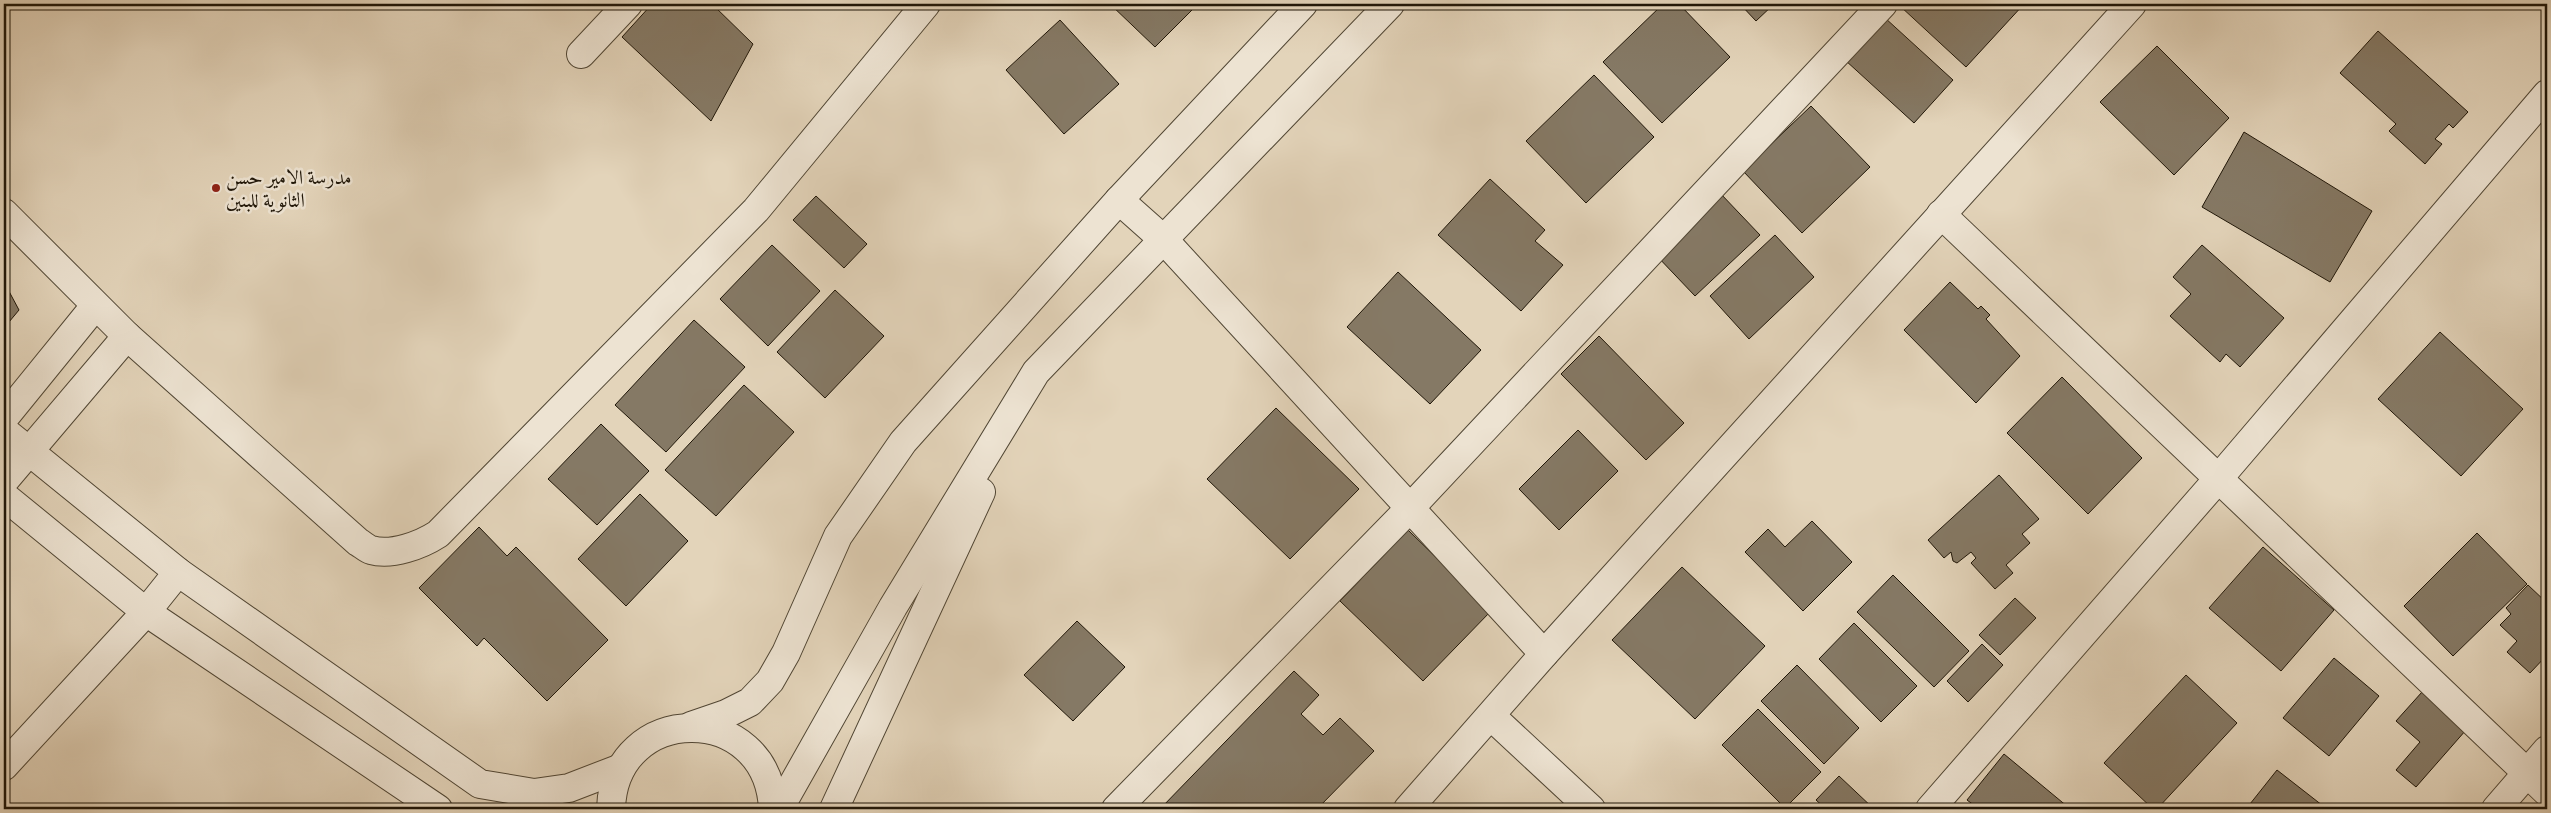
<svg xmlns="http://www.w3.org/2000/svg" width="2551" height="813" font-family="'Gentium Book Plus',Amiri,serif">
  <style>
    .building { fill: #857965; stroke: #1f1608 }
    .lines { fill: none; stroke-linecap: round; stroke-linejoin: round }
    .minor-casing { stroke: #504634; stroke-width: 30 }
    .minor { stroke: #ede3d2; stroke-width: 28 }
    .poi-dot { fill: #8f2418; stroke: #ede3d2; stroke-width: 2 }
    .labels { text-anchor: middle; stroke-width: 5; stroke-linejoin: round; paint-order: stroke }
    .poi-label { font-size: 20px; fill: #1f1608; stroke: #ede3d2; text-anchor: start }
  </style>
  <rect width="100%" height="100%" fill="#e3d4ba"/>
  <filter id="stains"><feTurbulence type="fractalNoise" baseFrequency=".004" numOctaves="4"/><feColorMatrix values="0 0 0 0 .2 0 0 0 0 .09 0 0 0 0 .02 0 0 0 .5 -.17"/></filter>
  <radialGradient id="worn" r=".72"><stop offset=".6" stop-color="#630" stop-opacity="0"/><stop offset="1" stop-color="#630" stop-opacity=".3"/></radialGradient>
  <g class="building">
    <path d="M652 4H712L753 44 711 121 622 37Z"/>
    <path d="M1110 4H1198L1155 47Z"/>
    <path d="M1663 4H1679L1730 57 1662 123 1603 62Z"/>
    <path d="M1740 4H1774L1756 21Z"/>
    <path d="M1902 4H2024L1966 67 1900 6Z"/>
    <path d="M1884 17 1953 80 1914 123 1845 60Z"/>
    <path d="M1060 20 1119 84 1064 134 1006 70Z"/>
    <path d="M2378 31 2468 112 2453 128 2449 124 2435 139 2442 144 2425 164 2389 131 2396 124 2340 73Z"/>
    <path d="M2157 46 2229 118 2174 175 2100 102Z"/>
    <path d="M1594 75 1654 137 1586 203 1526 141Z"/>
    <path d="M1811 106 1870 167 1802 233 1743 171Z"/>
    <path d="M2244 132 2372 211 2330 282 2202 207Z"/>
    <path d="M1490 179 1545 230 1535 241 1563 265 1521 311 1438 235Z"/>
    <path d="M1720 193 1760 235 1695 296 1655 254Z"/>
    <path d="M816 196 867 244 844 268 793 220Z"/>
    <path d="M1775 235 1814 277 1749 339 1710 296Z"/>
    <path d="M772 245 820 291 768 346 720 299Z"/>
    <path d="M2202 245 2284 318 2240 367 2226 354 2220 362 2170 316 2191 294 2173 277Z"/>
    <path d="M1398 272 1481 350 1430 404 1347 327Z"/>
    <path d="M4 282 19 310 4 328Z"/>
    <path d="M1950 282 1978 309 1981 306 1990 315 1986 319 2020 356 1976 403 1904 330Z"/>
    <path d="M835 290 884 336 825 398 777 352Z"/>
    <path d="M694 320 745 367 666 452 615 405Z"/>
    <path d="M2440 332 2523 409 2461 476 2378 399Z"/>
    <path d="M1599 336 1684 423 1646 460 1561 374Z"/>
    <path d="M2062 377 2142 458 2088 514 2007 433Z"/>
    <path d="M744 385 794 432 716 516 665 470Z"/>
    <path d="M1276 408 1359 489 1290 559 1207 479Z"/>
    <path d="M601 424 649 471 597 525 548 479Z"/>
    <path d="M1578 430 1618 471 1559 530 1519 489Z"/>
    <path d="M1999 475 2039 519 2022 534 2030 543 2006 565 2013 573 1995 589 1971 563 1976 558 1971 552 1957 563 1953 561 1951 552 1944 558 1928 540Z"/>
    <path d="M640 494 688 541 626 606 578 559Z"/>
    <path d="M1812 521 1852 562 1803 611 1745 552 1768 529 1785 547Z"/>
    <path d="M479 527 507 556 516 547 608 640 547 701 484 638 477 646 419 588Z"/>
    <path d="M1408 530 1491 611 1423 681 1340 601Z"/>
    <path d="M2477 533 2527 584 2453 656 2404 606Z"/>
    <path d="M2263 547 2334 610 2281 671 2209 608Z"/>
    <path d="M1682 567 1765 646 1695 719 1612 640Z"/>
    <path d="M1893 575 1969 651 1934 687 1857 612Z"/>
    <path d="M2528 585 2547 603V655L2530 673 2507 652 2517 641 2500 625 2511 614 2506 608Z"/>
    <path d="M2015 598 2036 618 2000 655 1979 635Z"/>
    <path d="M1077 621 1125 667 1073 721 1024 675Z"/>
    <path d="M1854 623 1917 686 1881 722 1819 659Z"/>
    <path d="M1982 644 2003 665 1968 702 1947 681Z"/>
    <path d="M2334 658 2379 696 2329 756 2283 718Z"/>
    <path d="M1797 665 1859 728 1824 764 1761 701Z"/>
    <path d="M1294 671 1319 695 1301 714 1323 735 1340 718 1374 751 1317 809H1160Z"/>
    <path d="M2186 675 2237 723 2157 809H2153L2104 763Z"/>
    <path d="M2422 692 2466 730 2416 787 2396 770 2420 742 2396 721Z"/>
    <path d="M1758 709 1821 772 1785 808 1722 745Z"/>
    <path d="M2004 754 2068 807 2067 809H1979L1967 800Z"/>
    <path d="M2277 770 2327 809H2246Z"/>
    <path d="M1839 776 1874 809H1826L1816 800Z"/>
  </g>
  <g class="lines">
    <defs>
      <g id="minor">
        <path d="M581 54 628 4"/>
        <path d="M1119 200 1164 240 1544 654"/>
        <path d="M4 213 127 336 358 542C362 544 367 549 371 550 392 556 421 545 438 534L756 210 926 4"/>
        <path d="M1941 214 2547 792"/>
        <path d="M4 418 95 306"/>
        <path d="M4 431 178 572 480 784 534 793 569 788 621 768"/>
        <path d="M4 481 127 336"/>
        <path d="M4 496 146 612 438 809"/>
        <path d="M1491 716 1591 809"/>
        <path d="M691 726 726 714 750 702 770 681 786 653 838 536 903 442 1119 200 1303 4"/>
        <path d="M4 766 146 612 178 572"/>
        <path d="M611 809C614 702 768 700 773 809"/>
        <path d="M779 809 893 607 1036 372 1390 4"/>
        <path d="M834 809 981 492"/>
        <path d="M1116 809 1411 507 1883 4"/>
        <path d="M1408 809 1544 654 2132 4"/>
        <path d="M1930 809 2218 479 2547 94"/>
        <path d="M2496 809 2547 750"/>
      </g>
    </defs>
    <use href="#minor" class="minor-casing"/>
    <use href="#minor" class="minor"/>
  </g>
  <circle class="poi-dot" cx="216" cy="188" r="5"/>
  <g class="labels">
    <g class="poi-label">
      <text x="226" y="184">مدرسة الامير حسن<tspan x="226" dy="23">الثانوية للبنين</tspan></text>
    </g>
  </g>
  <rect width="2551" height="813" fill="none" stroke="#e3d4ba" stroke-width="20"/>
  <rect x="5" y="5" width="2541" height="803" fill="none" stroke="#1f1608" stroke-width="2.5"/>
  <rect x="10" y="10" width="2531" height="793" fill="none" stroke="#1f1608"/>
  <rect width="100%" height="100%" filter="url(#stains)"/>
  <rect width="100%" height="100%" fill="url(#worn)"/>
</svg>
